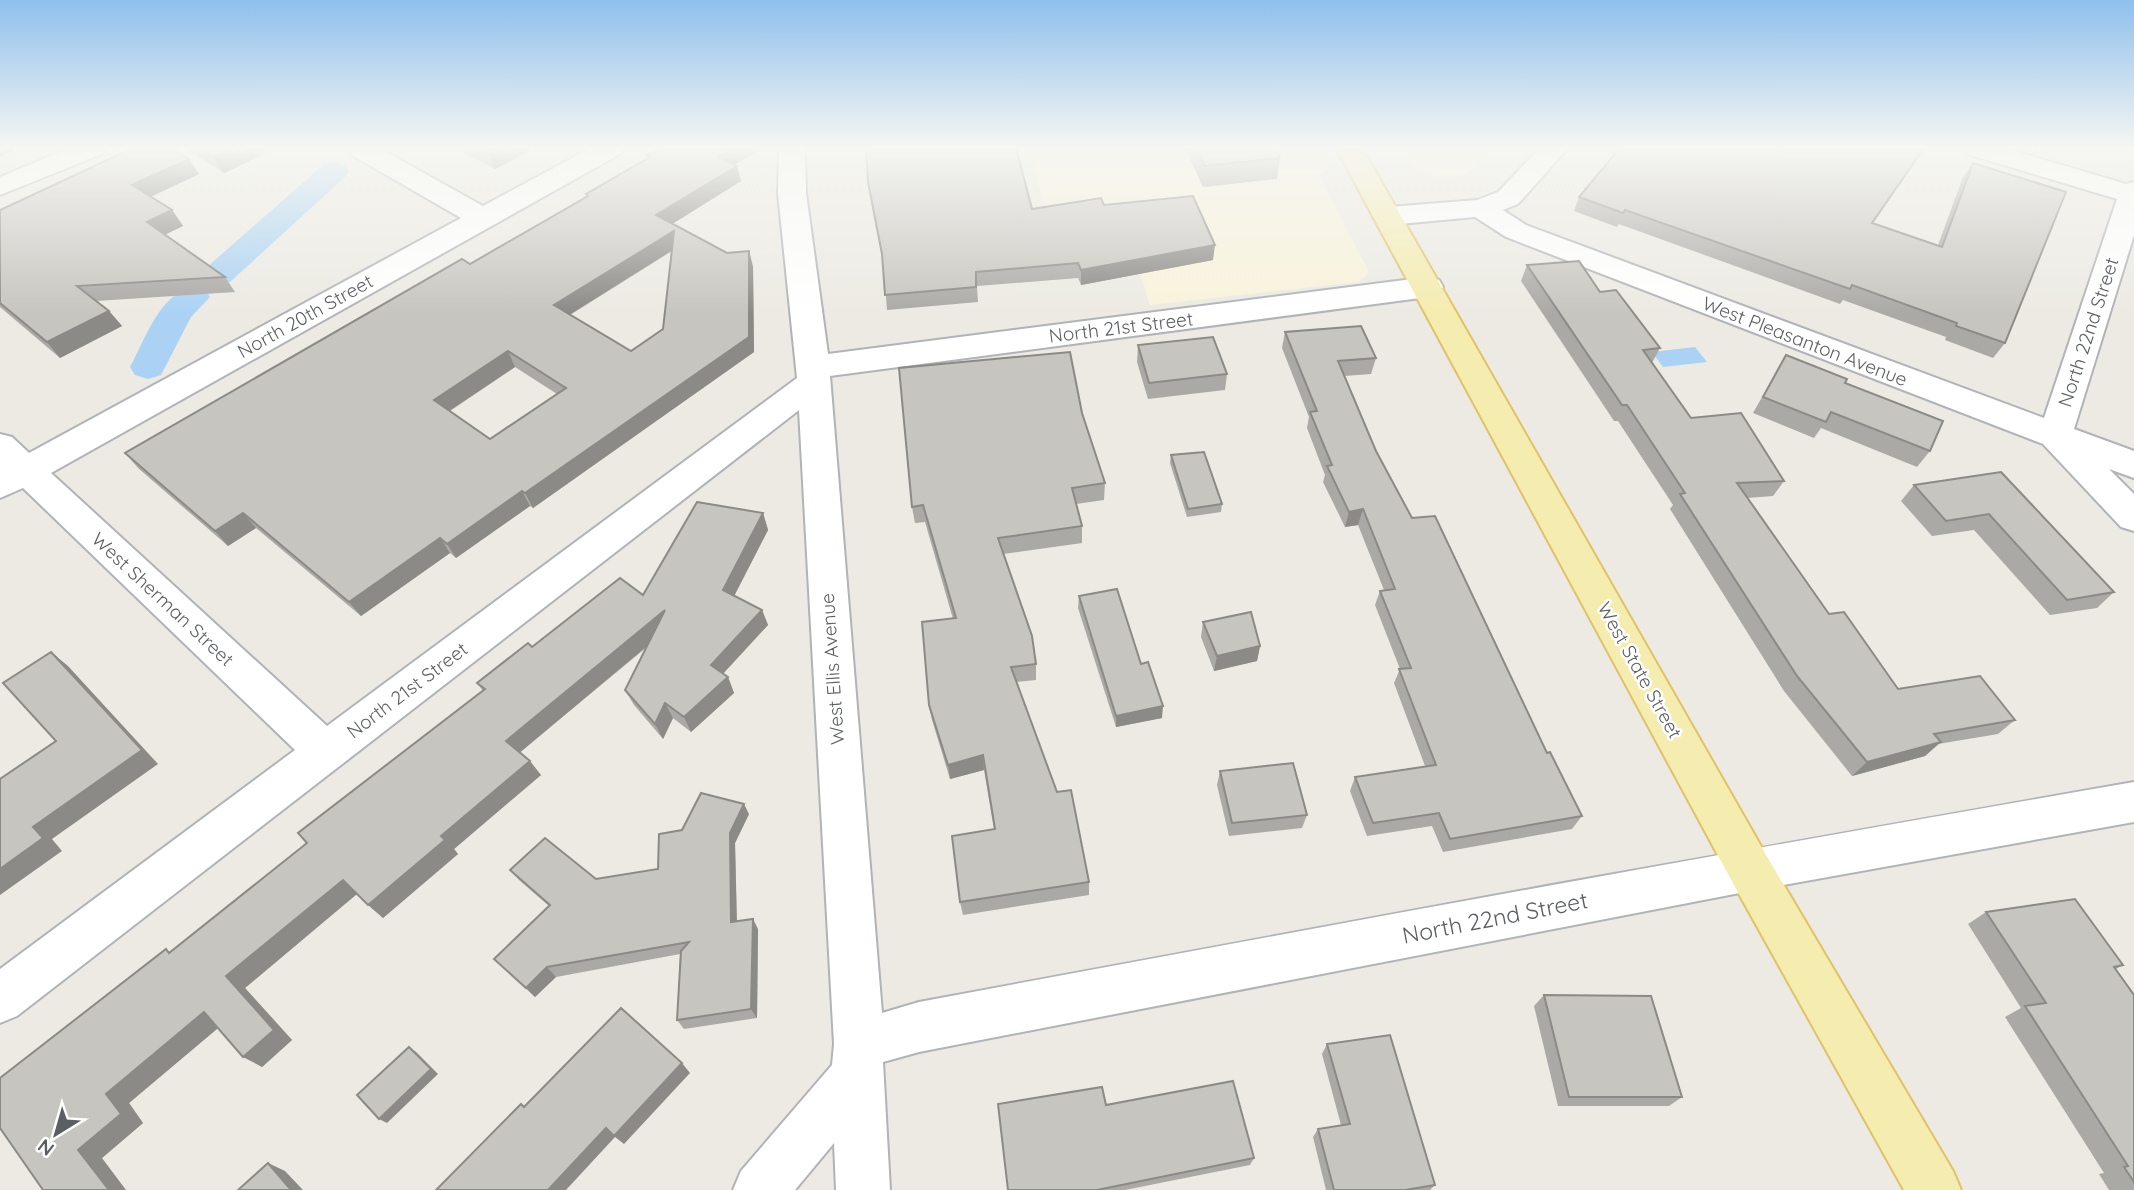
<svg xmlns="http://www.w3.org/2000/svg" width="2134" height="1190" font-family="Quicksand,sans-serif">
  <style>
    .commercial { fill: #f9f3db }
    .water { fill: #abd2f4 }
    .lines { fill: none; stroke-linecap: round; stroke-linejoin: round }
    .canal { fill: #abd2f4; fill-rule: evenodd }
    .minor-casing { stroke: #b0b3b7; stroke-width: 4 }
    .major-casing { stroke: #e0c268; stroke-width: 4 }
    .minor { fill: #fff; fill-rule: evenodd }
    .major { fill: #f5ecaf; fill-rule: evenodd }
    .wall { fill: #aba9a5; fill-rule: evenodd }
    .shaded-wall { fill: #8b8a86 }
    .building { fill: #c7c5c0; stroke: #8b8a86; stroke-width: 2; fill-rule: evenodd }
    .labels { text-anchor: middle; stroke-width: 5; stroke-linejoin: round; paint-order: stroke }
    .street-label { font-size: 19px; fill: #5b5e62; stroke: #fff }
    .near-street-label { font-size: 23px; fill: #5b5e62; stroke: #fff }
  </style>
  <rect width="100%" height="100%" fill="#eceae3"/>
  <g class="commercial">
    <path d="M1029 148H1317L1329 168 1319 176 1368 270 1367 275 1358 282 1150 305 1123 225 1052 232Z"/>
    <path d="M1401 148H1494L1465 176 1439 177 1416 169Z"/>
  </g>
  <path class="water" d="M1695 347 1707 362 1663 367 1652 352Z"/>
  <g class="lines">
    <g class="canal">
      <path d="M334 162 345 165 349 171 345 177 230 282 218 285 206 282 202 275 206 268 323 165Z"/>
      <path d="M193 286 205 290 210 297 191 317 161 375 148 379 135 375 130 367C146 338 159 295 193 286Z"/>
    </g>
    <defs>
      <g id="minor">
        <path d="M70 148H105L102 154 0 195V177Z"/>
        <path d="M347 148H379L483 206 591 148H623L620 154 51 473 327 726 797 378 778 193 779 148H805L806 193 828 354 1428 277 1439 280 1443 287 1439 294 1428 297 830 376 882 1013 919 1002C1324 926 1728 852 2134 782V822L1750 891 919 1052 883 1062 890 1190H836L834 1143 795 1190H733L741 1171 832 1065 834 1044 799 410 17 1016 0 1023V969L295 750 23 488 0 498V434L12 437 29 453 461 218 350 154Z"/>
        <path d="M1540 148H1568L1518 204 1503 210 1526 225 2044 418 2117 199 1967 154 1964 148H2004L2126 184 2134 182V235L2074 429 2134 451V478L2109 469 2134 494V531L2121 527 2043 444 1506 237 1475 217 1389 225 1379 222 1375 216 1379 210 1389 207 1477 200 1498 192Z"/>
      </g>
      <path id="major" d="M1336 148H1362L1766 855 1953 1171 1961 1190H1904L1734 885Z"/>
    </defs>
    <use href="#minor" class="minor-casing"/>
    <use href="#major" class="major-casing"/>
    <use href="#minor" class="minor"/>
    <use href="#major" class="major"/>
  </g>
  <g class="wall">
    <path d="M185 148H263L266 153 224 173Z"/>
    <path d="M456 148H535L495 169Z"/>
    <path d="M660 148H763L735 165 737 166 741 181 672 224 727 253 749 251 753 267 754 352 533 508 530 506 456 558 450 553 361 616 256 528 228 546 138 468 125 453 470 264 587 197 586 194 647 159 646 155ZM672 251 663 329 631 351 570 315ZM515 367 557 394 490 439 450 411Z"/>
    <path d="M1185 148H1275L1280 158 1277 179 1203 187Z"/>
    <path d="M1616 148 1915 162 1873 223 1938 245 1963 177 1973 163 2005 343 1993 358 1945 340 1946 337 1843 300 1840 304 1619 224 1617 227 1574 211 1579 197 1612 158Z"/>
    <path d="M199 174 151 197 172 210 183 226 164 235 225 277 235 292 96 301 109 311 122 326 60 358 0 307V210Z"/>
    <path d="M868 182 1032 209 1104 205 1213 260 1081 285 1078 278 977 286 978 302 887 310 883 259Z"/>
    <path d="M1527 265 1600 292 1660 348 1652 363 1691 418 1784 481 1773 496 1747 498 1829 614 1898 689 2015 720 1998 734 1938 744 1925 756 1852 776 1784 691 1670 509 1673 505 1618 421H1614L1521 281Z"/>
    <path d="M1285 332 1376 358 1371 374 1344 376 1376 451 1412 518 1547 753 1582 816 1572 829 1443 852 1432 826 1367 836 1350 791 1355 777 1425 766 1394 683 1400 669 1375 605 1380 591 1384 590 1358 525 1345 527 1323 482 1325 475 1307 428 1309 417 1282 348Z"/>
    <path d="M1138 345 1227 374 1225 390 1148 399 1137 362Z"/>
    <path d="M1786 355 1845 383 1930 451 1917 467 1821 428 1814 438 1753 413Z"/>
    <path d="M1082 413 1105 483 1104 500 1076 504 1082 526V543L1003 554 1036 664V680L1016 682 1089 882V895L963 915 960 902 994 829 984 770 950 779 932 720 929 705 953 619 925 522 915 523 912 507Z"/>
    <path d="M1171 455 1222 504 1221 512 1187 517 1170 463Z"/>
    <path d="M2001 472 2114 592 2097 608 2050 615 1974 530 1932 536 1901 501 1914 485Z"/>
    <path d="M763 513 768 530 734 596 762 610 768 625 723 674 728 677 734 693 691 732 673 718 663 739 634 705 625 690 647 647 520 752 541 775 454 849 458 854 383 918 357 894 245 988 292 1040 262 1067 218 1028 129 1103 143 1123 102 1158 170 952 307 843 483 691 477 683 532 647 643 595Z"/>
    <path d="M1079 596 1141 664 1162 718 1116 727 1078 608Z"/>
    <path d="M1203 622 1260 646 1257 661 1214 671 1201 637Z"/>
    <path d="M1220 771 1307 815 1302 828 1229 836 1217 785Z"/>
    <path d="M749 814 735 843 737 922 758 929 757 1018 684 1029 677 1020 680 954 556 977 535 997 494 959 549 906 519 880 510 870 596 879 658 869 682 830Z"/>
    <path d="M1986 912 2123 965 2116 969 2134 995V1190H2109L2099 1174 2104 1173 2005 1017 2021 1008 1968 924Z"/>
    <path d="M1544 995 1682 1097 1669 1106H1558L1534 1006Z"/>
    <path d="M1327 1044 1435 1185 1430 1190H1326L1313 1137 1318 1129 1341 1125 1322 1054Z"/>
    <path d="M1106 1105 1254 1158 1250 1165 1125 1190H1008Z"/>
  </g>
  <g class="shaded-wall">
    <path d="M0 148H13L15 150 0 157Z"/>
    <path d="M233 148H263L266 153 224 173 213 157Z"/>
    <path d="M502 148H535L495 169 489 155Z"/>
    <path d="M734 148H763L722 172 718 157Z"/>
    <path d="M189 159 199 174 143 200 132 185Z"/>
    <path d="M737 166 741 181 661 231 656 215Z"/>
    <path d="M172 210 183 226 158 238 147 222Z"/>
    <path d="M674 231 679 246 561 320 554 305Z"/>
    <path d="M1215 245 1213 260 1081 285V270Z"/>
    <path d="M749 251 753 267 754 352 533 508 525 493Z"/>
    <path d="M109 311 122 326 60 358 47 342Z"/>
    <path d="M508 351 515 367 443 415 434 400Z"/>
    <path d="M522 491 530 506 456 558 447 544Z"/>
    <path d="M1363 509 1358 525 1345 527 1349 512Z"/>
    <path d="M243 513 256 528 228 546 215 531Z"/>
    <path d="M763 513 768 530 729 606 723 590Z"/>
    <path d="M440 538 450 553 361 616 349 602Z"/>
    <path d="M665 610 672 625 517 755 506 741Z"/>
    <path d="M762 610 768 625 717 680 711 665Z"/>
    <path d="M1260 646 1257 661 1214 671 1217 656Z"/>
    <path d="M51 652 68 666 158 764 52 839 62 851 0 895V869L33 827 142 750Z"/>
    <path d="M728 677 734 693 691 732 684 717Z"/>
    <path d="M665 703 673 718 663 739 655 724Z"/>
    <path d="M1163 706 1162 718 1116 727V716Z"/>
    <path d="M1941 742 1925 756 1852 776 1867 762Z"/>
    <path d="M983 755 984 770 950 779 948 765Z"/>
    <path d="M530 761 541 775 454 849 458 854 383 918 368 905 441 836Z"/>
    <path d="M744 804 749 814 735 843 737 932 731 922 730 833Z"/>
    <path d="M343 880 358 893 245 988 292 1040 262 1067 243 1057 226 976Z"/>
    <path d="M753 919 758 929 757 1018 751 1009Z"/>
    <path d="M547 967 556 977 535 997 526 988Z"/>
    <path d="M204 1012 224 1023 129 1103 143 1123 102 1158 126 1190H109L78 1150 106 1094Z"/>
    <path d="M409 1047 416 1052 438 1074 387 1123 379 1119Z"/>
    <path d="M682 1063 690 1073 624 1144 615 1137 566 1190H548L606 1128Z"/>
    <path d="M268 1163 285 1171 303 1190H291Z"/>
  </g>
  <g class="building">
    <path d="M133 148H172L189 159 132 185 172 210 147 222 225 277 77 286 109 311 47 342 0 303V210Z"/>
    <path d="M199 148H233L213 157Z"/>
    <path d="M476 148H502L489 155Z"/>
    <path d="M660 148H734L718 157 737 166 656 215 727 253 749 251V337L525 493 522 491 447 544 440 538 349 602 243 513 215 531 125 453 462 259 470 264 588 196 586 194 650 157 646 155ZM674 231 663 329 631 351 554 305ZM508 351 566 388 490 439 434 400Z"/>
    <path d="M866 148H1016L1032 209 1101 198 1104 205 1193 196 1215 245 1081 270 1078 263 976 272V287L885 295 882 254 868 182Z"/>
    <path d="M1196 148H1274L1280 158 1205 166Z"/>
    <path d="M1616 148H1924L1872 223 1942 247 1973 163 2066 192 2005 343 1956 326 1957 323 1852 285 1850 289 1625 210 1623 213 1579 197 1619 149Z"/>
    <path d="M1579 261 1600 292 1616 290 1660 348 1643 350 1691 418 1741 413 1784 481 1737 483 1829 614 1844 612 1898 689 1980 676 2015 720 1934 734 1941 742 1867 762 1797 676 1680 494 1685 493 1627 405H1622L1527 265Z"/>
    <path d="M1361 326 1376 358 1338 361 1376 451 1412 518 1435 516 1547 753 1550 752 1582 816 1450 839 1439 813 1373 823 1355 777 1436 765 1399 669 1411 668 1380 591 1395 589 1363 509 1349 512 1327 466 1332 465 1310 412 1317 411 1285 332Z"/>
    <path d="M1213 337 1227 374 1149 383 1138 345Z"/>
    <path d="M1070 352 1082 413 1105 483 1072 488 1082 526 998 538 1032 636 1036 664 1011 667 1057 792 1071 790 1089 882 960 902 952 836 995 829 983 755 948 765 929 705 922 622 956 618 923 505 912 507 899 368Z"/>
    <path d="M1786 355 1847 379 1845 383 1943 421 1930 451 1831 412 1826 422 1763 397Z"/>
    <path d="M1204 452 1222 504 1188 509 1171 455Z"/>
    <path d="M2001 472 2114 592 2067 600 1989 514 1946 521 1914 485Z"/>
    <path d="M697 502 763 513 723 590 762 610 711 665 728 677 684 717 665 703 655 724 625 690 665 610 506 741 530 761 441 836 445 840 368 905 343 880 226 976 274 1030 243 1057 204 1012 106 1094 121 1114 78 1150 109 1190H43L0 1128V1078L166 949 169 953 307 843 298 833 485 689 477 683 528 643 532 647 620 578 643 595Z"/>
    <path d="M1117 589 1141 664 1148 662 1163 706 1116 716 1079 596Z"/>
    <path d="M1251 612 1260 646 1217 656 1203 622Z"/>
    <path d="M51 652 142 750 33 827 43 838 0 869V779L56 741 3 683Z"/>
    <path d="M1293 763 1307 815 1232 823 1220 771Z"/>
    <path d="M701 793 744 804 730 833 731 922 753 919 751 1009 677 1020 681 951 689 942 547 967 526 988 494 959 550 905 510 870 545 838 596 879 658 869 659 834 682 830Z"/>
    <path d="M2075 899 2123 965 2114 967 2134 995V1182L2124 1167 2128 1166 2025 1006 2046 1003 1986 912Z"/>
    <path d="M1544 995 1651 996 1682 1097H1569Z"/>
    <path d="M621 1008 682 1063 614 1136 606 1128 548 1190H436L521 1104 524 1107Z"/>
    <path d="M1390 1035 1435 1185 1405 1190H1334L1318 1129 1350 1124 1327 1044Z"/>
    <path d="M409 1047 431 1069 379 1119 357 1095Z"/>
    <path d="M1233 1081 1254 1158 1097 1190H1008L998 1104 1102 1087 1106 1105Z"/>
    <path d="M268 1163 291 1190H238Z"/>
  </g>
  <linearGradient id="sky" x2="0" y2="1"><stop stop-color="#8fc0ed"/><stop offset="0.47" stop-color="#f6f6f2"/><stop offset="1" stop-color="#f6f6f2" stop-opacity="0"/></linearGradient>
  <rect width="2134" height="314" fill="url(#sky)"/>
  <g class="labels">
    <g class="street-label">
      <text transform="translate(305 316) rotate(-29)" y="7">North 20th Street</text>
      <text transform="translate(1121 327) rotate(-7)" y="7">North 21st Street</text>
      <text transform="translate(2088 332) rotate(-72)" y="7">North 22nd Street</text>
      <text transform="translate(1805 341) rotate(21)" y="7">West Pleasanton Avenue</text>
      <text transform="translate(163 599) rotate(43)" y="7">West Sherman Street</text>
      <text transform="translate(832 669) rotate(-94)" y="7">West Ellis Avenue</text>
      <text transform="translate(1640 670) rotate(61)" y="7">West State Street</text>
      <text transform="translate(407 690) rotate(-37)" y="7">North 21st Street</text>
    </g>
    <g class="near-street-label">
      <text transform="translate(1495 918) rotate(-11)" y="8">North 22nd Street</text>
    </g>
  </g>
  <g transform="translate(56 1134) rotate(217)" stroke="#ffffff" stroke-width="5" paint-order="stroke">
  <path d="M0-5L12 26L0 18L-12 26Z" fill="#5b5e62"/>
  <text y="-10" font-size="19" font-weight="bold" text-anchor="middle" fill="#5b5e62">N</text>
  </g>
</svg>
